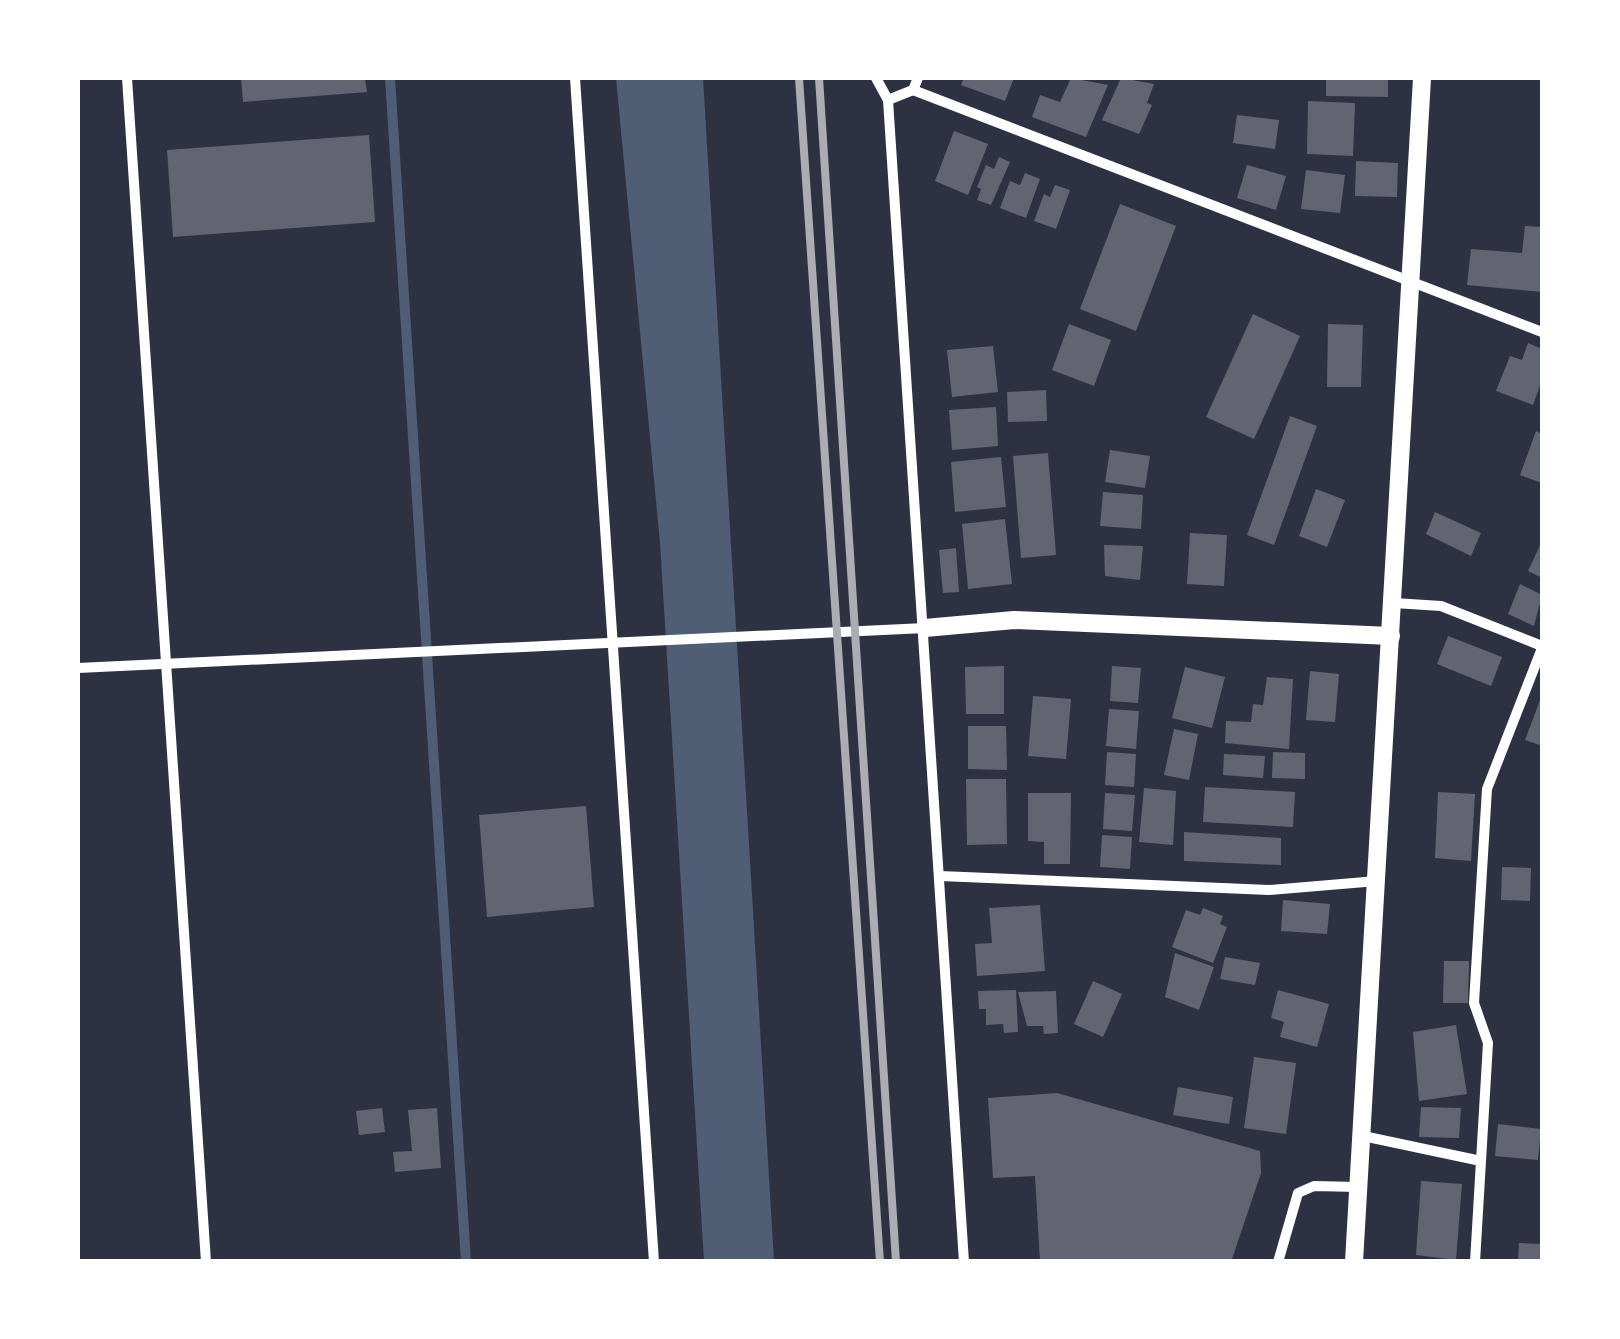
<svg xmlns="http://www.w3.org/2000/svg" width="1620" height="1339" font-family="Rubik,sans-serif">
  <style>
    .water { fill: #4f5d75 }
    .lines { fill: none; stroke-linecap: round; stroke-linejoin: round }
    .stream { stroke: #4f5d75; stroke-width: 10 }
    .building { fill: #626471 }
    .minor { stroke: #fff; stroke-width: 10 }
    .tertiary { stroke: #fff; stroke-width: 18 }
    .rail { stroke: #abadb3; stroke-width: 8 }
  </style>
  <rect width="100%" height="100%" fill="#2d3142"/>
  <path class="water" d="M616 78H703L774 1261H704L660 543Z"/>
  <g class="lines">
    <path class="stream" d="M390 78 466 1262"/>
  </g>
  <g class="building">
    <path d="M241 78H365L367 92 243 102Z"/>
    <path d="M964 78H1014L1005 101 961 85Z"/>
    <path d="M1071 78 1108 85 1086 137 1032 117 1040 95 1060 102Z"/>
    <path d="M1121 78 1154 84 1147 103 1152 105 1139 134 1102 120Z"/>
    <path d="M1326 78H1388V97L1326 96Z"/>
    <path d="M1308 101 1355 103 1353 156 1307 154Z"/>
    <path d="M1237 115 1279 120 1275 149 1233 143Z"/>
    <path d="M954 131 988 144 968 195 935 181Z"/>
    <path d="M369 135 375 222 173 237 167 150Z"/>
    <path d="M999 157 1010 162 991 205 977 200 981 189 977 187 986 165 994 169Z"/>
    <path d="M1356 161 1398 163 1397 197 1355 196Z"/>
    <path d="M1247 165 1286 176 1276 210 1237 198Z"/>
    <path d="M1306 170 1345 175 1340 213 1301 209Z"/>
    <path d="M1025 173 1040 179 1026 218 1000 208 1010 181 1020 185Z"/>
    <path d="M1055 185 1070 190 1056 229 1034 221 1044 194 1050 197Z"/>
    <path d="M1120 204 1176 226 1136 331 1080 309Z"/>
    <path d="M1525 226 1542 227V292L1467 285 1471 249 1522 253Z"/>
    <path d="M1253 314 1300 336 1254 439 1206 417Z"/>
    <path d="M1069 324 1111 340 1094 386 1052 370Z"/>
    <path d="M1328 324 1363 325 1361 387H1327Z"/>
    <path d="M1528 343 1542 349V380L1533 405 1496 391 1510 356 1522 360Z"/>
    <path d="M993 346 998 392 952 397 947 350Z"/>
    <path d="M1046 390 1047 421 1008 422 1007 392Z"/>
    <path d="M996 407 998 446 952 450 949 410Z"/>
    <path d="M1290 416 1317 426 1274 545 1247 535Z"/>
    <path d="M1536 431 1542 434V483L1520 475Z"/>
    <path d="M1110 450 1150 456 1145 488 1105 482Z"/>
    <path d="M1048 453 1056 555 1021 558 1013 456Z"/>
    <path d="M1001 457 1006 507 955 512 951 462Z"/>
    <path d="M1316 489 1345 500 1327 547 1299 536Z"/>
    <path d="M1103 492 1143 495 1141 529 1100 526Z"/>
    <path d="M1435 512 1481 533 1471 556 1426 534Z"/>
    <path d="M1005 519 1012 584 968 589 962 524Z"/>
    <path d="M1190 533 1227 535 1224 586 1187 584Z"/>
    <path d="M1542 541V578L1528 571Z"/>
    <path d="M1104 545 1143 546 1140 580 1105 576Z"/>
    <path d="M956 548 959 592 943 593 939 550Z"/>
    <path d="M1520 584 1542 595 1534 626 1508 614Z"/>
    <path d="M1448 636 1502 657 1491 686 1437 664Z"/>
    <path d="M1004 666V714H966L965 667Z"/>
    <path d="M1112 666 1141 668 1138 703 1110 701Z"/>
    <path d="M1185 667 1225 677 1212 728 1172 718Z"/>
    <path d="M1310 671 1339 674 1335 722 1306 720Z"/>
    <path d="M1267 677 1293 679 1289 749 1225 743 1226 721 1251 722 1253 704 1263 705Z"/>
    <path d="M1542 695V746L1525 740Z"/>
    <path d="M1033 696 1071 699 1066 759 1028 756Z"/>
    <path d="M1109 709 1139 711 1136 749 1106 746Z"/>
    <path d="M968 726H1006L1007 770 968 769Z"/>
    <path d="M1174 729 1198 734 1189 780 1164 775Z"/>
    <path d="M1107 752 1136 754 1134 787 1105 785Z"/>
    <path d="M1273 752 1305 753V779L1272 778Z"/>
    <path d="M1224 754 1265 756 1263 778 1223 775Z"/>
    <path d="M966 779H1006L1007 844 967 845Z"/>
    <path d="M1205 787 1295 792 1293 827 1203 822Z"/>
    <path d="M1144 788 1176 791 1173 845 1139 842Z"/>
    <path d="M1438 792 1475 794 1471 861 1435 858Z"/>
    <path d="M1028 793H1071L1070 864H1044V842L1028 841Z"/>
    <path d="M1105 793 1135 795 1132 831 1103 829Z"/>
    <path d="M586 806 594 907 487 917 479 815Z"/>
    <path d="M1184 832 1281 838V865L1184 861Z"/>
    <path d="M1102 835 1132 837 1130 869 1100 867Z"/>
    <path d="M1502 867 1531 868 1530 901 1501 900Z"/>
    <path d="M1283 900 1330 904 1327 934 1281 931Z"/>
    <path d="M1040 905 1045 971 977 976 975 944 992 943 989 908Z"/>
    <path d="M1203 908 1223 916 1220 924 1227 927 1213 963 1172 947 1186 910 1200 915Z"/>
    <path d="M1175 953 1214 967 1199 1010 1165 997Z"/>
    <path d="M1225 957 1260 963 1255 985 1220 979Z"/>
    <path d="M1444 961H1469L1468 1003H1443Z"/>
    <path d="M1093 981 1122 994 1103 1037 1074 1024Z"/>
    <path d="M1016 990 1018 1032 1004 1033 1003 1024 986 1025V1009H979L978 991Z"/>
    <path d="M1278 990 1329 1004 1317 1047 1280 1037 1284 1022 1271 1018Z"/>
    <path d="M1056 991 1058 1033 1044 1034 1043 1026H1027L1018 992Z"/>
    <path d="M1456 1025 1467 1094 1419 1101 1413 1032Z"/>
    <path d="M1254 1057 1296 1063 1286 1134 1244 1128Z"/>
    <path d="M1178 1087 1233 1097 1229 1124 1173 1115Z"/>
    <path d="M1057 1093 1260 1151 1261 1173 1231 1262H1040L1035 1176 993 1178 988 1098Z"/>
    <path d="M1421 1107 1461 1108 1459 1138 1419 1137Z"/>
    <path d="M382 1108 385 1132 359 1135 356 1111Z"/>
    <path d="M437 1108 441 1168 395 1172 393 1152 412 1151 408 1110Z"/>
    <path d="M1498 1124 1541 1129 1538 1160 1495 1156Z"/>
    <path d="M1421 1181 1462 1184 1456 1260 1416 1255Z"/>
    <path d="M1519 1243 1542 1244V1262H1518Z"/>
  </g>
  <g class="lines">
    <g class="minor">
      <path d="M127 78 206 1262"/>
      <path d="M575 78 654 1262"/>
      <path d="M876 78 888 100 964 1262"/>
      <path d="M913 90 1542 332"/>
      <path d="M888 100 913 90 918 78"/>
      <path d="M1394 603 1441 606 1542 646"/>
      <path d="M78 668 925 628"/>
      <path d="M940 876 1269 890 1377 881"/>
      <path d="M1363 1136 1481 1161"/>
      <path d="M1278 1262 1298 1193 1314 1186 1358 1187"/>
      <path d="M1475 1262 1488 1043 1474 1003 1487 789 1542 648"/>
    </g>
    <g class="tertiary">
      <path d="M925 628 1014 620 1391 636"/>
      <path d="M1354 1262 1422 78"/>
    </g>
    <g class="rail">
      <path d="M799 78 880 1262"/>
      <path d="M819 78 896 1262"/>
    </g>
  </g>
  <rect width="1620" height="1339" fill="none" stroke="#ffffff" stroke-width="160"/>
</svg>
